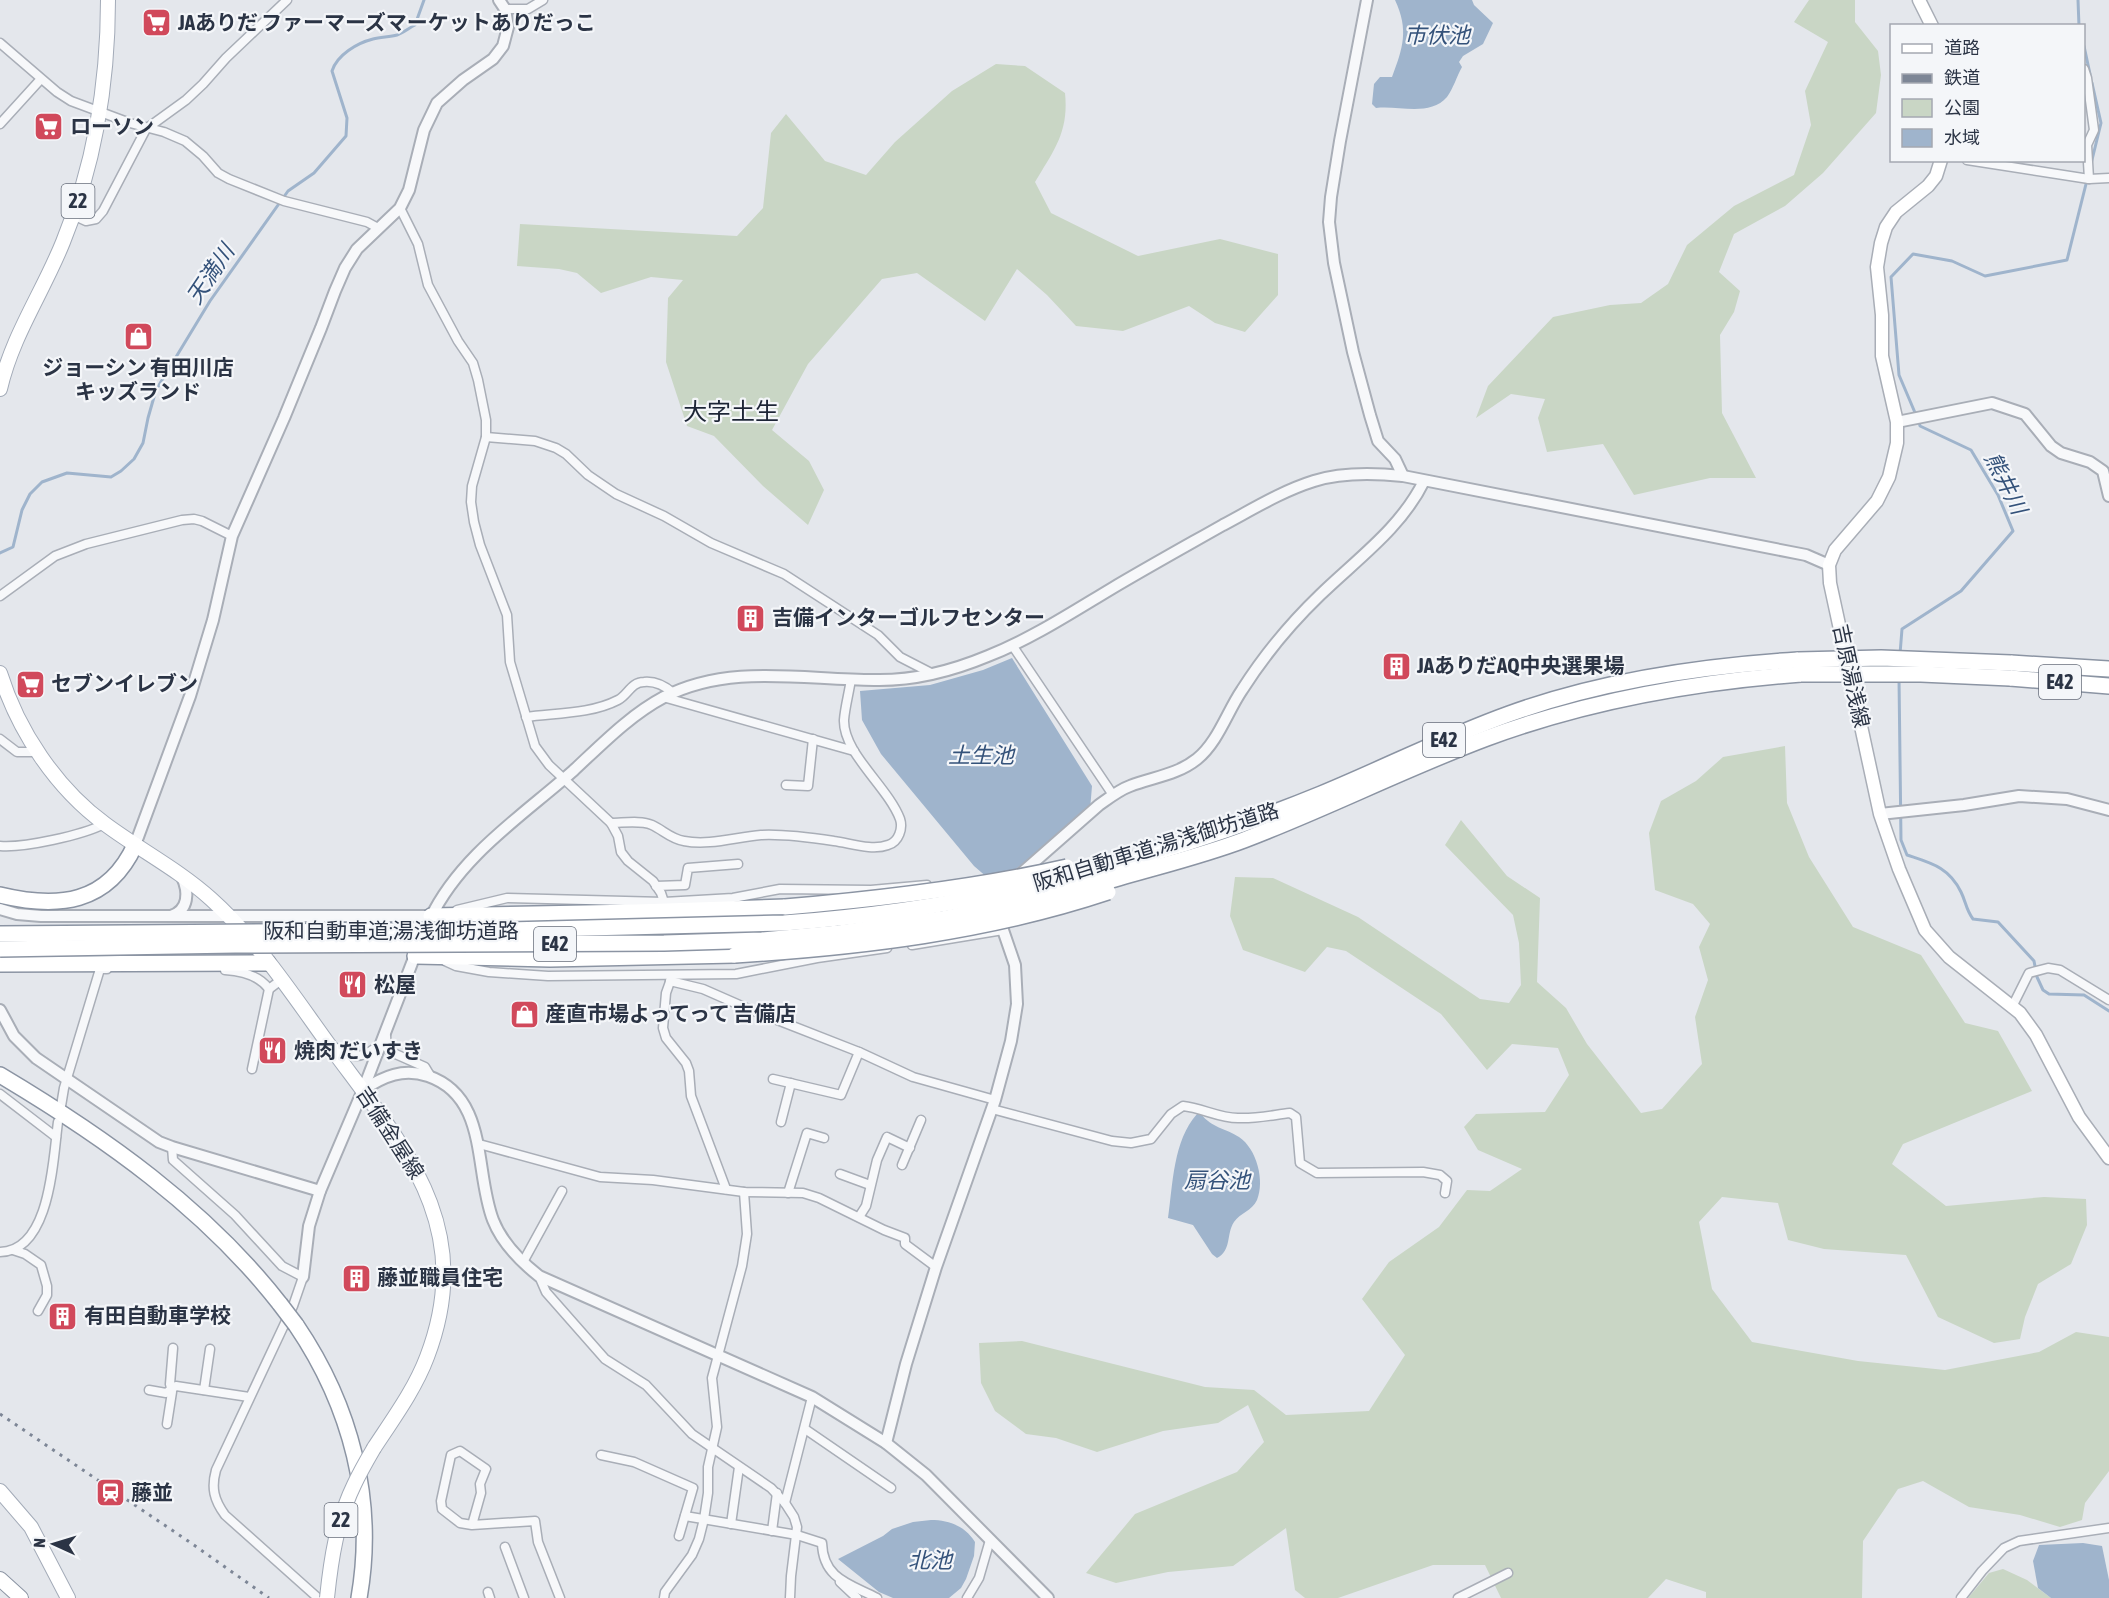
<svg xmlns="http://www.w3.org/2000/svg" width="2109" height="1598" font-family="'Asap Condensed','Noto Sans JP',sans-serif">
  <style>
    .green { fill: #c9d6c5 }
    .water { fill: #9fb4cc }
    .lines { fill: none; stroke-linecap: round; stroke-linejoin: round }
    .stream { stroke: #9fb4cc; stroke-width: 3 }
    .minor-casing { stroke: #a9aeb7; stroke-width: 11 }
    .tertiary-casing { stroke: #a9aeb7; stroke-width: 14 }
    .secondary-casing { stroke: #a9aeb7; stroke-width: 15 }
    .primary-casing { stroke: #a3abb8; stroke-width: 16 }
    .trunk-casing { stroke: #8b94a3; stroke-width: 16 }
    .motorway-casing { stroke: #8b94a3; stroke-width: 18 }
    .minor { stroke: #f7f8fa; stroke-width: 8 }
    .tertiary { stroke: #f7f8fa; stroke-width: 10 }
    .secondary { stroke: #fff; stroke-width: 12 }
    .primary { stroke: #fff; stroke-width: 14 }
    .trunk { stroke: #fff; stroke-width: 14 }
    .motorway { stroke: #fff; stroke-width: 15 }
    .rail { stroke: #7d8696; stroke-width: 3; stroke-dasharray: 3 6; stroke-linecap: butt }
    .primary-bridge-casing { stroke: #a3abb8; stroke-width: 16; stroke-linecap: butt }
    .motorway-bridge-casing { stroke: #8b94a3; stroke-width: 18; stroke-linecap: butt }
    .primary-bridge { stroke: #fff; stroke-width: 14 }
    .motorway-bridge { stroke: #fff; stroke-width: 15 }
    .labels { text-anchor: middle; stroke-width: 4.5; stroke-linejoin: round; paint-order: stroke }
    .shield { fill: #f4f6f9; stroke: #676e7b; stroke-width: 1.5 }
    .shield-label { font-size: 20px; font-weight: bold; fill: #2b3445 }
    .poi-label { font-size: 21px; font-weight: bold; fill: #2b3445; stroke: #f4f6f9; text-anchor: start }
    .street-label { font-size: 21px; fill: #2b3445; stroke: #f4f6f9 }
    .water-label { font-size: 22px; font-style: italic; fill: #34527a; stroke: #f4f6f9 }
    .quarter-label { font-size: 24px; fill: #1d2536; stroke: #f4f6f9 }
  </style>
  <rect width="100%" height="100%" fill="#e4e7ec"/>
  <g class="green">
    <path d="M1809 0H1855V22L1878 51 1881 75 1876 113 1823 173 1785 206 1734 234 1719 272 1740 291 1734 312 1720 335 1722 413 1756 478H1710L1634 495 1603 444 1547 452 1538 418 1545 399 1511 394 1476 418 1488 386 1553 317 1610 305 1641 303 1668 284 1687 245 1734 206 1794 175 1811 125 1805 91 1828 42 1794 22Z"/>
    <path d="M996 64 1025 66 1065 93C1069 132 1054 150 1035 182L1051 213 1138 256 1220 239 1278 254V295L1245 332 1215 323 1189 306 1123 331 1076 326 1047 295 1017 269 985 321 917 273 882 279 808 364 772 430 809 461 824 490 808 525 763 486 714 436 687 426 666 362 668 298 683 280 651 277 601 293 577 273 559 269 517 266 520 224 737 236 763 208 771 133 786 114 825 161 866 175 895 142 952 91Z"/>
    <path d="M1785 746 1787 803 1809 857 1853 927 1921 955 1965 1023 1998 1031 2032 1091 1903 1144 1892 1164 1946 1206 2044 1197 2086 1199 2087 1225 2071 1264 2038 1284 2025 1317 2020 1339 1994 1343 1938 1317 1906 1255 1824 1249 1788 1240 1778 1203 1722 1197 1699 1222 1712 1289 1752 1342 1858 1361 1945 1370 2039 1352 2076 1332 2109 1337V1471L2085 1503 2082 1520 2060 1527 2020 1515 1969 1507 1923 1481 1898 1489 1863 1541 1862 1598H1706V1592L1666 1579 1648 1598H1501L1485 1565H1433L1338 1598H1305L1295 1590 1286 1528 1233 1566 1168 1572 1116 1583 1086 1573 1135 1514 1237 1472 1264 1442 1248 1405 1218 1423 1163 1431 1097 1452 1056 1438 1026 1434 995 1411 981 1383 979 1343 1022 1341 1205 1387 1254 1390 1286 1415 1369 1411 1405 1355 1362 1299 1389 1262 1439 1227 1467 1190 1490 1191 1522 1169 1478 1150 1464 1127 1476 1114 1545 1112 1569 1075 1558 1048 1512 1044 1487 1070 1441 1014 1346 951 1327 947 1305 972 1243 950 1230 916 1235 877 1273 878 1358 917 1480 999 1509 1003 1521 985 1519 943 1513 915 1445 845 1461 820 1507 876 1540 898 1537 982 1566 1008 1587 1044 1641 1113 1662 1109 1702 1064 1695 1017 1708 980 1699 947 1710 924 1693 904 1655 890 1649 833 1661 801 1696 781 1723 757Z"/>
    <path d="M2003 1569 2027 1580 2051 1598H1968L1989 1573Z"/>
  </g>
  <g class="water">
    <path d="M1395 0H1472L1474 5 1493 23 1483 44 1463 56 1459 62 1462 67C1457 76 1453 89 1447 97 1430 117 1398 105 1376 108L1372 104 1374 84 1380 77H1392C1403 48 1409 30 1395 0Z"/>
    <path d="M1012 658 1092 786 1090 810 996 885 974 866 881 754 862 720 860 691 930 685 983 670Z"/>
    <path d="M1197 1114H1201C1212 1128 1225 1128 1239 1137 1257 1149 1265 1181 1257 1200 1252 1211 1240 1213 1234 1222 1226 1234 1232 1250 1217 1258L1212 1254 1193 1225 1168 1218C1173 1184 1173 1141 1197 1114Z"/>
    <path d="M931 1520C949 1520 965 1526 975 1542L974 1556 966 1579 961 1588 949 1598H893L879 1592 838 1559 883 1536 892 1529 913 1522Z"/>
    <path d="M2083 1543 2102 1546 2109 1580V1598H2051L2038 1588 2033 1561 2039 1545Z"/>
  </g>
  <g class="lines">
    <g class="stream">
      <path d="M2078 0 2079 26"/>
      <path d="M2084 46 2090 74"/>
      <path d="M2091 164 2101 123 2092 83"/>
      <path d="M1916 415 1899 375 1891 277 1913 254 1952 261 1985 276 2067 260 2087 180"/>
      <path d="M0 553 13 547 22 510 30 494 42 482 67 473 111 477 121 471 134 459 143 443 148 418 156 390 210 301 288 191 314 173 346 136 347 118 332 71C337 55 357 43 373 39 381 37 390 37 397 35 403 33 409 28 415 25L424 0"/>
      <path d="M1900 654 1902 629 1961 591 2013 531 1998 495 1971 450 1920 426 1919 422"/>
      <path d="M1899 678 1901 840 1907 855C1931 863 1949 867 1961 892 1966 902 1966 910 1973 919L1998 922 2034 961 2037 977 2043 990 2049 994 2084 995 2109 1011"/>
    </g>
    <defs>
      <g id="minor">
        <path d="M505 9H528L543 0"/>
        <path d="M0 43 57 92 71 101 130 123 164 132 185 141 203 156 218 173 229 179 284 201 367 222 378 228"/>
        <path d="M2084 69 2087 78 2094 130 2087 145 2089 179"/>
        <path d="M0 124 40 80"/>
        <path d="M1967 160 2089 179 2109 178"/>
        <path d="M400 208 418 244 428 285 458 341 473 363 478 380 486 420V437L472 486 471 502 474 522 480 545 507 615 510 662 535 746 549 765 611 823 618 836 621 852 628 861 653 881 661 893 664 902"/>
        <path d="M73 215 86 221 96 219 103 211 146 129 186 100 203 84 226 58 287 0"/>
        <path d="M486 437 535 441 556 448 566 454 588 475 616 494 664 516 711 543 784 574 878 635 900 657 933 674"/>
        <path d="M0 596 55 556 86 544 182 520 194 519 202 521 232 536"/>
        <path d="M1012 645 1113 795"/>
        <path d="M663 697 854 751"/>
        <path d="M526 717C556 713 591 714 618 700 628 695 631 682 644 682 655 681 665 686 673 693"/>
        <path d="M0 739 17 752H38"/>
        <path d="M786 785 808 786 813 739"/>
        <path d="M611 823C623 823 641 820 652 825 663 830 671 839 684 841 709 846 736 837 761 835 780 834 814 838 834 841 850 843 872 851 888 845 899 842 903 828 900 819 888 787 843 753 844 720 845 707 849 693 851 679"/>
        <path d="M0 846C24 848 83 835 104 824"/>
        <path d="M656 886 685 885 688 868 738 864"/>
        <path d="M457 910 507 898 664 902 733 898 780 889 871 890 927 885"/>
        <path d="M912 945 1003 930"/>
        <path d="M445 961 456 966 489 972 548 976 736 974 817 958 887 948"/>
        <path d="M225 970C241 971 259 975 269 989L281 980"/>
        <path d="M671 979 666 993 663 1028 666 1038 686 1063 689 1071 691 1096 726 1189"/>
        <path d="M670 981 703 989 744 1007 859 1052 913 1077 995 1100"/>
        <path d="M2012 1007 2029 973 2048 968 2060 970 2109 1000"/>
        <path d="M386 1036 387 1048 391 1052 425 1067 431 1077"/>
        <path d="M336 1048C352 1061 366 1057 380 1044"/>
        <path d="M252 1069 269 989"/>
        <path d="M773 1079 841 1095 859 1052"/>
        <path d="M0 1094 56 1137"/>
        <path d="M61 1106 64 1088 100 969H107"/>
        <path d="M992 1109 1112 1141 1131 1143 1151 1139 1171 1114 1183 1106C1202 1108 1219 1118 1238 1118 1255 1119 1273 1115 1290 1113L1296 1117 1300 1163 1317 1173 1423 1172 1440 1175 1447 1181 1445 1193"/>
        <path d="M781 1122 791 1083"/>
        <path d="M479 1144 600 1177 653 1180 744 1192 803 1193 819 1198 884 1230 905 1238V1244L936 1267"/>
        <path d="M172 1147 173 1160 235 1215 282 1266 303 1277 293 1306 216 1470C211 1488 214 1500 225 1515L318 1598"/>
        <path d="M902 1165 921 1120"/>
        <path d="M840 1174 870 1185"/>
        <path d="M788 1193 807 1133 824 1138"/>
        <path d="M859 1217 866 1206 877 1160 887 1137 910 1148"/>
        <path d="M13 1250 25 1254 41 1265 47 1286V1295L38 1311"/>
        <path d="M0 1252C51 1251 53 1158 58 1122"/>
        <path d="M523 1262 562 1191"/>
        <path d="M539 1276 546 1292 605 1359 646 1385 692 1434 771 1488 785 1503 794 1517 797 1527 791 1576 790 1598"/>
        <path d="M149 1390 166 1393 176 1386 249 1397"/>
        <path d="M204 1390 210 1349"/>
        <path d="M167 1424 172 1392 170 1384 173 1348"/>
        <path d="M805 1429 891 1488"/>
        <path d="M601 1455 634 1462 693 1488 679 1536"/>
        <path d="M785 1503 812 1397"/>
        <path d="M685 1516 797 1535 822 1543C823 1579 850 1584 877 1598"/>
        <path d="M731 1524 739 1467"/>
        <path d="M472 1525 481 1493 480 1484 486 1469 460 1451 451 1455 441 1501 442 1509 460 1523 472 1525 535 1521 538 1542 560 1598"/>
        <path d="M772 1531 777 1493"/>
        <path d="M505 1547 524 1598"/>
        <path d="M840 1582 857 1598"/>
        <path d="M488 1592 490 1598"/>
        <path d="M664 1598 665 1592 692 1555 699 1539 704 1519 708 1493V1467L717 1427 712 1378 742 1266 747 1234 744 1192"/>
        <path d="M967 1598 979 1578 990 1540"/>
        <path d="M1458 1598 1508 1573"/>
        <path d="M1961 1598 1982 1571 2004 1548 2019 1541 2109 1528"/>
      </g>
      <g id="tertiary">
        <path d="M1367 0 1340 141 1331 197 1329 222 1334 263 1353 352 1370 415 1378 441 1395 459 1403 476"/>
        <path d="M1897 422 1992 403 2025 414 2051 446 2061 453 2090 462 2103 471 2109 496"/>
        <path d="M1880 814 1964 805 2019 796 2067 799 2109 810"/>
        <path d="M135 845 190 696 203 653 213 620 232 536 284 418 321 328 335 291 345 268 357 249 400 208 409 190 424 130 437 103 463 80 493 59 503 46 508 27 505 9 499 0"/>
        <path d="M1016 878 1099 805C1109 798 1119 790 1130 786 1153 777 1177 775 1197 759 1218 742 1227 712 1242 690 1263 657 1292 622 1320 595 1357 559 1401 528 1424 481"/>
        <path d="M0 909 17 914 41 916H431"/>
        <path d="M171 916C189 910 189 892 182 877"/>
        <path d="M430 919C460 856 522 816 573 771 601 745 630 715 664 697 730 663 803 680 874 680 913 681 952 671 988 656 1031 639 1071 613 1111 589 1148 567 1186 546 1223 525 1253 509 1282 491 1314 481 1342 472 1374 473 1403 476L1806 555 1829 565"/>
        <path d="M0 1010 14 1036 36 1058 159 1142 172 1147 320 1191"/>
        <path d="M363 1090C384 1076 403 1068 428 1076 489 1097 474 1171 493 1220 502 1243 520 1261 539 1276L812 1397 886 1443 926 1475 1048 1598"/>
        <path d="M303 1277 309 1226 320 1191 363 1090 417 950"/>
        <path d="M886 1443 906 1364 936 1267 995 1100 1011 1041 1017 1004 1015 965 1003 930 1001 916"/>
      </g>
      <g id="secondary">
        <path d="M1919 0 1932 26"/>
        <path d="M1941 160 1936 176 1928 186 1896 212 1886 227 1881 243 1877 267 1882 315V356L1897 422V443L1889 477 1877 501 1835 550 1829 565 1830 583 1880 814 1899 869 1925 930 1949 957 2020 1013 2036 1035 2079 1117 2109 1158"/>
      </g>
      <g id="primary">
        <path d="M0 389C12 336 43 292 63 242 95 164 108 84 108 0"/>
        <path d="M0 673C18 731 56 788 105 824 140 850 179 870 211 899 259 942 294 997 332 1049 404 1147 477 1226 427 1357 415 1389 393 1419 374 1448"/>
        <path d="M0 1491 31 1527 68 1598"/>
      </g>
      <path id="trunk" d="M0 1579 21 1598"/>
      <g id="motorway">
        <path d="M2011 663 2109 669"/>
        <path d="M2010 678 2109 686"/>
        <path d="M1102 868C1176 848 1250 823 1321 794 1384 768 1445 737 1509 714 1602 680 1701 666 1798 660"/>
        <path d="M1105 882C1151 868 1199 857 1244 840 1326 809 1404 769 1487 738 1587 701 1694 682 1801 674"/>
        <path d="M0 895C58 909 108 904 135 845"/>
        <path d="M431 916 637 912 785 907"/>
        <path d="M415 956 550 959 735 955"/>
        <path d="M0 964 268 963"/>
        <path d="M0 1075C104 1137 205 1208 280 1304"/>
        <path d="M296 1325C351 1406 376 1501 359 1598"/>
      </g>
    </defs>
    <use href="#minor" class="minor-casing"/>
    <use href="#tertiary" class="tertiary-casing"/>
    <use href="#secondary" class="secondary-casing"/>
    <use href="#primary" class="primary-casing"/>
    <use href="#trunk" class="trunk-casing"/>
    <use href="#motorway" class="motorway-casing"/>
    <use href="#minor" class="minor"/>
    <use href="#tertiary" class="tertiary"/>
    <use href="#secondary" class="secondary"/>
    <use href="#primary" class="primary"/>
    <use href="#trunk" class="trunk"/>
    <use href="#motorway" class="motorway"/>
    <path class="rail" d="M0 1414 191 1543 269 1598"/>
    <defs>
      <path id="primary-bridge" d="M327 1598C331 1559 337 1520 354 1485 360 1472 367 1460 374 1448"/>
      <g id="motorway-bridge">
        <path d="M1798 660 1881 658 2011 663"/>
        <path d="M1801 674H1921L2010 678"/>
        <path d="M785 907C879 899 975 888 1067 867"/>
        <path d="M0 934 504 930 784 923C891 915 998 898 1102 868"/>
        <path d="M0 949 235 945 664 943 762 940 839 933 941 919 1012 905 1105 882"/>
        <path d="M735 955C861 947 988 932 1108 892"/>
        <path d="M280 1304 296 1325"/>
      </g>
    </defs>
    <use href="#primary-bridge" class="primary-bridge-casing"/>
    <use href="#motorway-bridge" class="motorway-bridge-casing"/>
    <use href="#primary-bridge" class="primary-bridge"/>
    <use href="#motorway-bridge" class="motorway-bridge"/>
  </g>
  <defs>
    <symbol id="supermarket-square" viewBox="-11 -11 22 22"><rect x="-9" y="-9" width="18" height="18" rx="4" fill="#d1495b" stroke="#f4f6f9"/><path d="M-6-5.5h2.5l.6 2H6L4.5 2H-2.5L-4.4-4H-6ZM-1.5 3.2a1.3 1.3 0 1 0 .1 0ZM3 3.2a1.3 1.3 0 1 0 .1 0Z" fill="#fff"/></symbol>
    <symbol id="shop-square" viewBox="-11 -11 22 22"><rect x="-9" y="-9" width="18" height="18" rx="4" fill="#d1495b" stroke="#f4f6f9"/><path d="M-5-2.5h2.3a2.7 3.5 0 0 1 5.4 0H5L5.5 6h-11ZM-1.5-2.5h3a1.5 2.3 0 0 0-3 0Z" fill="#fff"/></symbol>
    <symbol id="building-square" viewBox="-11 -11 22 22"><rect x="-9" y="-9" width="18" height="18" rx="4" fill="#d1495b" stroke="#f4f6f9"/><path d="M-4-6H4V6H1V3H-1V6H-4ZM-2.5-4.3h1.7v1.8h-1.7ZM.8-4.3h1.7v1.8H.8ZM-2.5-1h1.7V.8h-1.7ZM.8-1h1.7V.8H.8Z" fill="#fff"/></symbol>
    <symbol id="restaurant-square" viewBox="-11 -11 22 22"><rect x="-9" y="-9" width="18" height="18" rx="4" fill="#d1495b" stroke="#f4f6f9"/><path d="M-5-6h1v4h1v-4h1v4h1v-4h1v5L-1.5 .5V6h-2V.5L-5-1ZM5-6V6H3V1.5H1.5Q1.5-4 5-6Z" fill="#fff"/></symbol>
    <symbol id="station-square" viewBox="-11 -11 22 22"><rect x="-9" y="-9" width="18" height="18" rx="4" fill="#d1495b" stroke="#f4f6f9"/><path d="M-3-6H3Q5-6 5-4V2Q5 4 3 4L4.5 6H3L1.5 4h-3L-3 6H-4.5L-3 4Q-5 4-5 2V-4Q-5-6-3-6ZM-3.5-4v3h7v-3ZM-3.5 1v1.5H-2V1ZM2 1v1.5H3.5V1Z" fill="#fff"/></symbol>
  </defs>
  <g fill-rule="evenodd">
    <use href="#supermarket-square" x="140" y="6" width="33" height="33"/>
    <use href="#supermarket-square" x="32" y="110" width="33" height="33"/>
    <use href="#shop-square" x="122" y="320" width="33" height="33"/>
    <use href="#building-square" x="734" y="602" width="33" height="33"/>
    <use href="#building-square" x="1380" y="650" width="33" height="33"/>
    <use href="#supermarket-square" x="14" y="668" width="33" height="33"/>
    <use href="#restaurant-square" x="336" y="968" width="33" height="33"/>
    <use href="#shop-square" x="508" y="998" width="33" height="33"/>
    <use href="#restaurant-square" x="256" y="1034" width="33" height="33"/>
    <use href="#building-square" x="340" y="1262" width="33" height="33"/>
    <use href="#building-square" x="46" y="1300" width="33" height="33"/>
    <use href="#station-square" x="94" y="1476" width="33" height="33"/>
  </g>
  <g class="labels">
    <g class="shield">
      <rect x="61.5" y="184" width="33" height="34" rx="4.5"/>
      <rect x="2039" y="665" width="42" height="34" rx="4.5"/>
      <rect x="1423" y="723" width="42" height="34" rx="4.5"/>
      <rect x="534" y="927" width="42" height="34" rx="4.5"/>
      <rect x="324.5" y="1503" width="33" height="34" rx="4.5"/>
    </g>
    <g class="shield-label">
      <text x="78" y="208">22</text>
      <text x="2060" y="689">E42</text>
      <text x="1444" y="747">E42</text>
      <text x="555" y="951">E42</text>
      <text x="341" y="1527">22</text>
    </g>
    <g class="poi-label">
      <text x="178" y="30">JAありだ ファーマーズマーケットありだっこ</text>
      <text x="70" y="134">ローソン</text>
      <text x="138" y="375" text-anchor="middle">ジョーシン 有田川店<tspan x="138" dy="24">キッズランド</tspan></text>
      <text x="772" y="625">吉備インターゴルフセンター</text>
      <text x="1417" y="673">JAありだAQ中央選果場</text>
      <text x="51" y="691">セブンイレブン</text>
      <text x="374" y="992">松屋</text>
      <text x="545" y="1021">産直市場よってって 吉備店</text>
      <text x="294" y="1058">焼肉 だいすき</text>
      <text x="377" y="1285">藤並職員住宅</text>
      <text x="84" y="1323">有田自動車学校</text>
      <text x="131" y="1500">藤並</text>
    </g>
    <g class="street-label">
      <text transform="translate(1851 676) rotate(78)" y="7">吉原湯浅線</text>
      <text transform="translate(1156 847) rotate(-17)" y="7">阪和自動車道;湯浅御坊道路</text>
      <text x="391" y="938">阪和自動車道;湯浅御坊道路</text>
      <text transform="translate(390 1133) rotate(57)" y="7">吉備金屋線</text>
    </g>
    <g class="water-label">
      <text x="1437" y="43">市伏池</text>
      <text transform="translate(210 274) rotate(-56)" y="8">天満川</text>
      <text transform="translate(2006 483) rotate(63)" y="8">熊井川</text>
      <text x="981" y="763">土生池</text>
      <text x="1217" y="1188">扇谷池</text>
      <text x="930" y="1568">北池</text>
    </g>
    <g class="quarter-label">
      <text x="731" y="420">大字土生</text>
    </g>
  </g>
  <rect x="1890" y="24" width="195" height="138" fill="#f4f6f9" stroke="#a4a8b1" stroke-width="1.5"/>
  <rect x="1902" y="44" width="30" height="9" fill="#ffffff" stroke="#a4a8b1" stroke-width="1.5"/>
  <text x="1944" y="54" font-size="18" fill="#2b3445">道路</text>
  <rect x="1902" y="74" width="30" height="9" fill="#7d8696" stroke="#a4a8b1" stroke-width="1.5"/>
  <text x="1944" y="84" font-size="18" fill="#2b3445">鉄道</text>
  <rect x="1902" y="99" width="30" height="18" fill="#c9d6c5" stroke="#a4a8b1" stroke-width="1.5"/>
  <text x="1944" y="114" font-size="18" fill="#2b3445">公園</text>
  <rect x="1902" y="129" width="30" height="18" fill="#9fb4cc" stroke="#a4a8b1" stroke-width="1.5"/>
  <text x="1944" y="144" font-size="18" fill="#2b3445">水域</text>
  <g transform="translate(54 1544) rotate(274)" stroke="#f4f6f9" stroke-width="4.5" paint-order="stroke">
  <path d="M0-4.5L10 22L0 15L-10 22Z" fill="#2b3445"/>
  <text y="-9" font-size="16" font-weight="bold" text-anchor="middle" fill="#2b3445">N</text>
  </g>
</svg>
